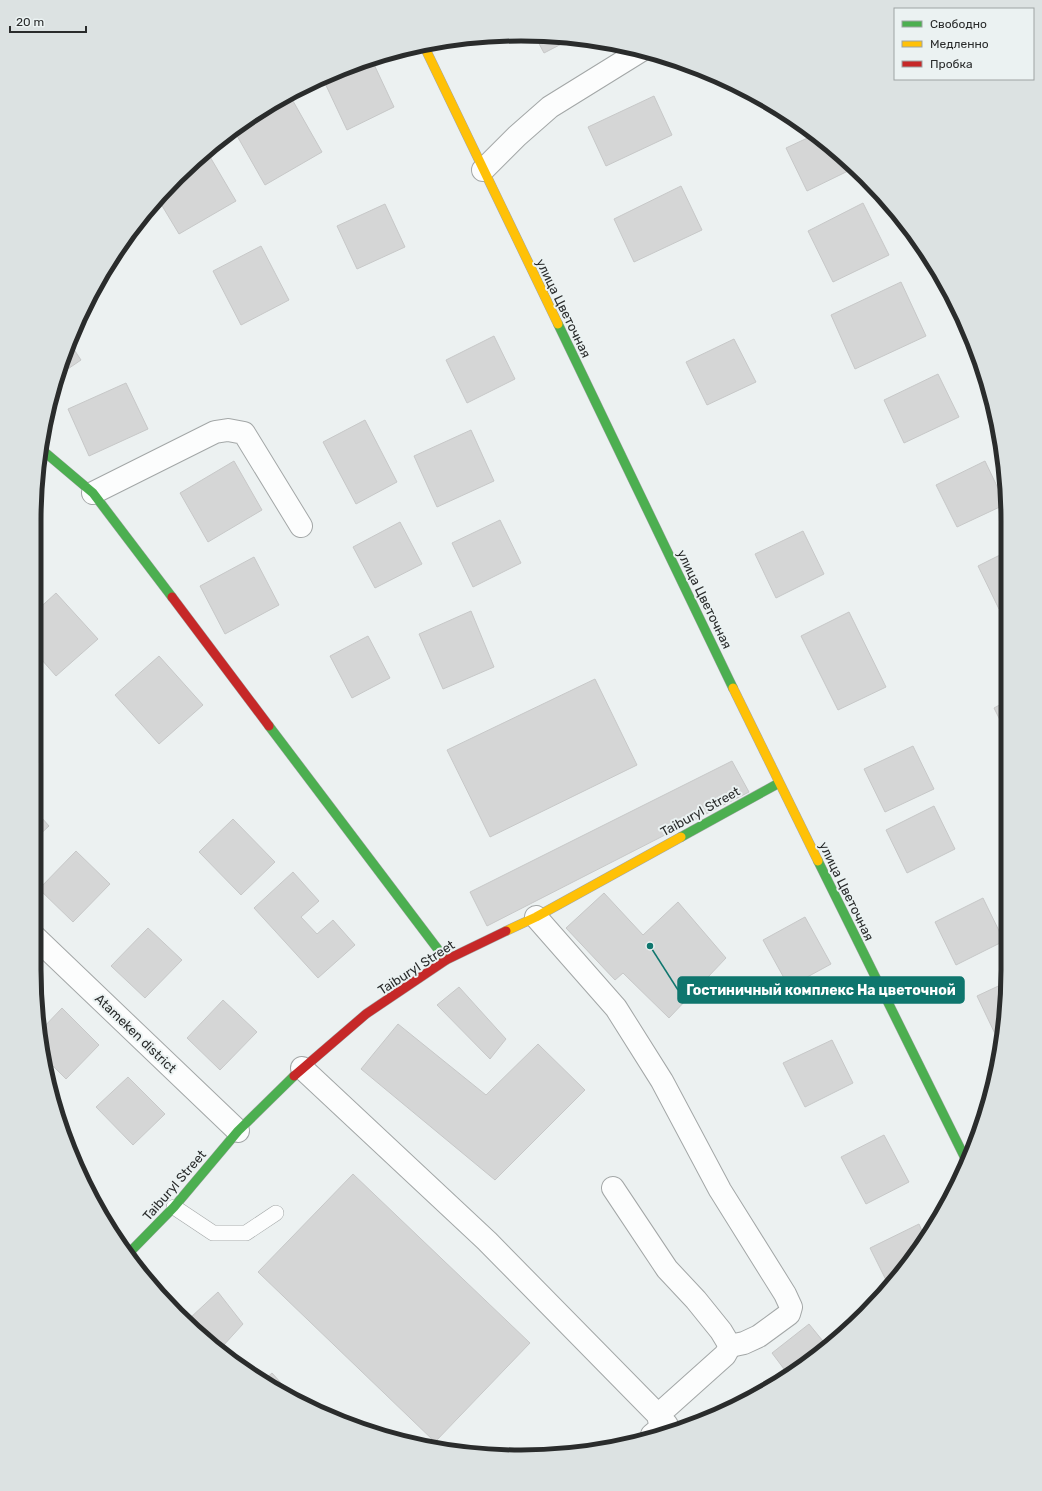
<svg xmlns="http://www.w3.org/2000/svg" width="1042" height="1491" font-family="Rubik,sans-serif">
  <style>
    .building { fill: #d5d6d6; stroke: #c7c8c8 }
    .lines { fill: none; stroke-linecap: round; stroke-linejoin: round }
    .lane-casing { stroke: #a3a7a7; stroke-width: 16 }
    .street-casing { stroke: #a3a7a7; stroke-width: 24 }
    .fast-casing { stroke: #a3a7a7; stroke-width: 10 }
    .slow-casing { stroke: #a3a7a7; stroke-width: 10 }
    .jam-casing { stroke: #a3a7a7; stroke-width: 10 }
    .lane { stroke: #fcfdfd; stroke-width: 15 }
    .street { stroke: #fcfdfd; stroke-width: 22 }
    .fast { stroke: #4caf50; stroke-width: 9 }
    .slow { stroke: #ffc107; stroke-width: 9 }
    .jam { stroke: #c62828; stroke-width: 9 }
    .labels { text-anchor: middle; stroke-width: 4; stroke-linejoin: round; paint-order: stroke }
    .street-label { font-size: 13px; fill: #2a2c2c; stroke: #ebf2f2 }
    .rim { fill: none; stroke: #2a2c2c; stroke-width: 5 }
    .leader { fill: none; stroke: #0f766e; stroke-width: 1.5 }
    .callout-dot { fill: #0f766e; stroke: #ebf2f2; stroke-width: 1.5 }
    .callout { fill: #0f766e; stroke: #0f766e; stroke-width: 1.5 }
    .callout-label { font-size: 14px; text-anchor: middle; font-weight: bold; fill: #fff }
  </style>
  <rect width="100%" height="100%" fill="#ecf1f1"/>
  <g class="building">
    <path d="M553 35 573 38 544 53 535 36Z"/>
    <path d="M371 58 394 107 347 130 323 79 364 60Z"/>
    <path d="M654 96 672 135 606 166 588 127Z"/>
    <path d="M755 96 768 104 761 107Z"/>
    <path d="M293 101 322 152 265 185 236 134Z"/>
    <path d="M816 134 841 156 848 171 807 191 786 148Z"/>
    <path d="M206 150 236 201 179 234 158 199 200 155Z"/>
    <path d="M681 186 702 230 634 262 614 219Z"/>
    <path d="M863 203 889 255 833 282 808 231Z"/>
    <path d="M385 204 405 247 357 269 337 226Z"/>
    <path d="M261 246 289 300 241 325 213 271Z"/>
    <path d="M901 282 926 336 855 369 831 315Z"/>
    <path d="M494 336 515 379 467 403 446 360Z"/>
    <path d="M734 339 756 382 707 405 686 362Z"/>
    <path d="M69 342 81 360 59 375Z"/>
    <path d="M938 374 959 417 904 443 884 400Z"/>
    <path d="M126 383 148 429 89 456 68 409Z"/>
    <path d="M365 420 397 482 356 504 323 442Z"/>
    <path d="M471 430 494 481 437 507 414 456Z"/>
    <path d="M234 461 262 510 208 542 180 493Z"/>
    <path d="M985 461 1004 501V505L957 527 936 485Z"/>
    <path d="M500 520 521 563 473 587 452 543Z"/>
    <path d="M400 522 422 564 375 588 353 547Z"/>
    <path d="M803 531 824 574 776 598 755 554Z"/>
    <path d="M1004 553 1005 606 999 609 978 566Z"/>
    <path d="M254 557 279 605 225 634 200 586Z"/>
    <path d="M56 593 98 639 56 676 34 651V613Z"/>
    <path d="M471 611 494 667 443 689 419 634Z"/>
    <path d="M849 612 886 687 838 710 801 636Z"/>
    <path d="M368 636 390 678 352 698 330 656Z"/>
    <path d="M159 656 203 705 159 744 115 695Z"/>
    <path d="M595 679 637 765 490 837 447 750Z"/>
    <path d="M1005 702V730L994 708Z"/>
    <path d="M913 746 934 789 885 812 864 769Z"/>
    <path d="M732 761 749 792 487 926 470 892Z"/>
    <path d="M934 806 955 849 907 873 886 830Z"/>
    <path d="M34 809 49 826 34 840Z"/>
    <path d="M233 819 275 862 241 895 199 852Z"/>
    <path d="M76 851 110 884 73 922 39 889Z"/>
    <path d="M293 872 319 901 301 917 317 934 333 920 355 945 318 978 254 908Z"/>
    <path d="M604 893 643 935 678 902 726 958 669 1018 623 973 615 980 566 928Z"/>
    <path d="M983 898 1004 941 956 965 935 922Z"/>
    <path d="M805 917 831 964 789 987 763 940Z"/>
    <path d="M148 928 182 960 145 998 111 966Z"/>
    <path d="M1007 982V1002L1001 1038 998 1040 977 996Z"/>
    <path d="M459 987 506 1039 490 1059 437 1005Z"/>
    <path d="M223 1000 257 1032 220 1070 187 1038Z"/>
    <path d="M62 1008 99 1045 66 1079 46 1059 42 1029Z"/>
    <path d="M398 1024 486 1095 538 1044 585 1090 495 1180 361 1069Z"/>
    <path d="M832 1040 853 1083 805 1107 783 1063Z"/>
    <path d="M128 1077 165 1114 133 1145 96 1107Z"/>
    <path d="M884 1135 909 1182 866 1204 841 1157Z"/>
    <path d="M353 1174 530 1343 435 1442 258 1272Z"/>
    <path d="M919 1224 925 1238 907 1266 889 1286 870 1248Z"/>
    <path d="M218 1292 243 1324 222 1347 190 1318Z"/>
    <path d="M809 1324 827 1346 787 1373 772 1353Z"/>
    <path d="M272 1373 298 1402 277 1392 263 1381Z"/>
  </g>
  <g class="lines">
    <defs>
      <path id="lane" d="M174 1207 213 1233H246L276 1213"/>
      <g id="street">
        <path d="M483 170 517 136 550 107 642 50"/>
        <path d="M93 493 215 432 228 430 244 433 301 526"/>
        <path d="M536 917 616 1008 662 1081 720 1190 785 1294 791 1307 789 1314 759 1336 744 1343 730 1346"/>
        <path d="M34 936 238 1131"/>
        <path d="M302 1068 487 1241 658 1415 660 1424 658 1430 652 1435"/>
        <path d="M613 1188 667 1269 696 1300 721 1331 730 1346 725 1355 658 1415 667 1425"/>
      </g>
      <g id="fast">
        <path d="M558 324 733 688"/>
        <path d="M41 449 93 493 172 597"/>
        <path d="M269 726 446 960"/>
        <path d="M681 837 779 783"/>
        <path d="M818 861 967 1162"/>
        <path d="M128 1254 174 1207 238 1131 294 1076"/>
      </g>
      <g id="slow">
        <path d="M424 46 558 324"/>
        <path d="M733 688 818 861"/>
        <path d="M506 931 536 917 681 837"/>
      </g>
      <g id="jam">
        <path d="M172 597 269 726"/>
        <path d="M294 1076 366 1014 446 960 506 931"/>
      </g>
    </defs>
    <use href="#lane" class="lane-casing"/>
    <use href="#street" class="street-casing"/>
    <use href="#fast" class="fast-casing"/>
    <use href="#slow" class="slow-casing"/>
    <use href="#jam" class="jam-casing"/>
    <use href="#lane" class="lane"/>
    <use href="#street" class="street"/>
    <use href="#fast" class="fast"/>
    <use href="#slow" class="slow"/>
    <use href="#jam" class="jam"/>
  </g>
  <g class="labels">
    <g class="street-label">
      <text transform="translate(564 308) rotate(64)" y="5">улица Цветочная</text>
      <text transform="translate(705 599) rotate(64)" y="5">улица Цветочная</text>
      <text transform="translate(700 811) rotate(-29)" y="5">Taiburyl Street</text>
      <text transform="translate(847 891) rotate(64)" y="5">улица Цветочная</text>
      <text transform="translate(416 967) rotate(-33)" y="5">Taiburyl Street</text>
      <text transform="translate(136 1033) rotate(44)" y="5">Atameken district</text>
      <text transform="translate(174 1185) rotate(-49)" y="5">Taiburyl Street</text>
    </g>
  </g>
  <path d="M0 0H1042V1491H0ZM521 41H521A480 480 0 0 1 1001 521V970A480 480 0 0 1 521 1450H521A480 480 0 0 1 41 970V521A480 480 0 0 1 521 41Z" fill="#dce2e2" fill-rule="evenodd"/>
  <path class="rim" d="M521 41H521A480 480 0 0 1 1001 521V970A480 480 0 0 1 521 1450H521A480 480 0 0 1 41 970V521A480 480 0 0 1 521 41Z"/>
  <path class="leader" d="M650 946L678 990"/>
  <circle class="callout-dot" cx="650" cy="946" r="4"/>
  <rect class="callout" x="678" y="977" width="286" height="26" rx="4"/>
  <g class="callout-label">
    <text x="821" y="995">Гостиничный комплекс На цветочной</text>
  </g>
  <rect x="894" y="8" width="140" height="72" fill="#ebf2f2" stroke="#9ea3a3"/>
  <rect x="902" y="21" width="20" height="6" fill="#4caf50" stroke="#9ea3a3"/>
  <text x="930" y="28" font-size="12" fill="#2a2c2c">Свободно</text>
  <rect x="902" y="41" width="20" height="6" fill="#ffc107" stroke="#9ea3a3"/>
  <text x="930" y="48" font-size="12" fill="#2a2c2c">Медленно</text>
  <rect x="902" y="61" width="20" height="6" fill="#c62828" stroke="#9ea3a3"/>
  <text x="930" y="68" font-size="12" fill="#2a2c2c">Пробка</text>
  <path d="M10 26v6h76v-6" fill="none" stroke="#2a2c2c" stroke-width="2"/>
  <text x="16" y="26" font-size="12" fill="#2a2c2c" stroke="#ebf2f2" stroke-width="3" paint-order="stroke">20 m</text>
</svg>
